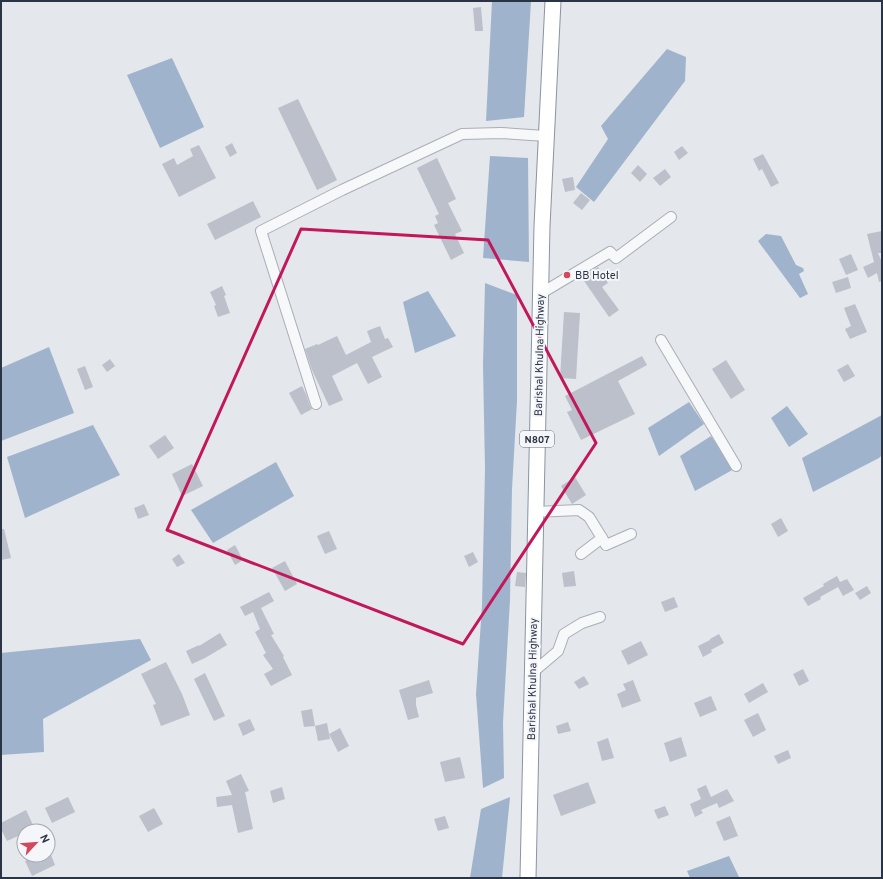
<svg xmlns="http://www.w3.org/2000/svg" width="883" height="879" font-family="Overpass,sans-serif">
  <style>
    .water { fill: #9fb4cc }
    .building { fill: #bbc0ca }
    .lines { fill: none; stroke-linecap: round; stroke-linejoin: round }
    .minor-casing { stroke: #a9aeb7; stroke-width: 12 }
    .highway-casing { stroke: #8b94a3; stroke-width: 17 }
    .minor { stroke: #f7f8fa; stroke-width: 10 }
    .highway { stroke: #fff; stroke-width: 15 }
    .marked { fill: none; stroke: #c2185b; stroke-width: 3; stroke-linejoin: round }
    .poi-dot { fill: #d1495b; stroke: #f4f6f9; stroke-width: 1.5 }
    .labels { text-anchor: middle; stroke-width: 4; stroke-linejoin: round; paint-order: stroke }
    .shield { fill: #f4f6f9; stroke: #676e7b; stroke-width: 1 }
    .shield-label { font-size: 10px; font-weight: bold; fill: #2b3445 }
    .poi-label { font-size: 11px; fill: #2b3445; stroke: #f4f6f9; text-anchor: start }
    .street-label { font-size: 11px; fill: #2b3445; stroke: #f4f6f9 }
  </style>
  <rect width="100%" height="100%" fill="#e4e7ec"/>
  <g class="water">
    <path d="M492 1H531L524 117 486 121Z"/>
    <path d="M667 49 686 57 685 81 594 202 576 187 608 139 601 126Z"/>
    <path d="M172 58 204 127 160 148 127 75Z"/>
    <path d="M490 156 528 158 529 262 483 258Z"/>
    <path d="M766 234 781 236 796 265 803 268 804 271 799 274 808 294 800 298 758 241Z"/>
    <path d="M485 283 517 295V401L512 489 510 600 503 722 504 778 483 788 476 694 482 606 485 469 483 365Z"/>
    <path d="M428 291 456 336 415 353 403 302Z"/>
    <path d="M49 347 74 413 1 441V368Z"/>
    <path d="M689 402 704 424 659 456 648 428Z"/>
    <path d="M787 406 808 434 789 447 771 418Z"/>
    <path d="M882 415V455L879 458 813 492 802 458Z"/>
    <path d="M93 425 120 475 25 518 7 457Z"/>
    <path d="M711 436 734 469 695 491 680 456Z"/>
    <path d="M276 462 294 496 213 543 191 510Z"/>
    <path d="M140 639 151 660 43 719 44 752 1 755V653Z"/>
    <path d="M510 797 502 878H470L481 809Z"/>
    <path d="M729 856 739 877 736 878H690L687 871Z"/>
  </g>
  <g class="building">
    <path d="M481 7 483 31H475L473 8Z"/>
    <path d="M298 99 337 180 317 190 278 108Z"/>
    <path d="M232 143 237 153 230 157 225 147Z"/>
    <path d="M199 145 216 178 179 197 162 164 174 158 177 165 193 156 190 149Z"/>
    <path d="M682 146 688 153 679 160 674 152Z"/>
    <path d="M763 154 779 183 771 187 762 169 759 171 753 159Z"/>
    <path d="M437 158 456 199 448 203 462 231 455 234 464 253 451 260 434 225 438 223 435 216 439 214 417 168Z"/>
    <path d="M638 165 647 174 640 182 631 173Z"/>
    <path d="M665 169 671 177 660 186 653 178Z"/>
    <path d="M573 177 575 190 565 192 562 179Z"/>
    <path d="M581 193 590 200 582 210 573 203Z"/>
    <path d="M253 201 261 217 215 240 207 224Z"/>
    <path d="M882 231V253H878L881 260 882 259V281L879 282 877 273 868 278 863 267 874 262 867 234Z"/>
    <path d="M851 254 858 270 846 275 839 259Z"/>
    <path d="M598 267 608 283 602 287 619 310 609 317 582 278Z"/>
    <path d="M848 277 851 288 836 293 832 282Z"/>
    <path d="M222 286 226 295 224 296 230 313 218 317 214 306 216 305 210 292Z"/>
    <path d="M855 304 867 332 850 339 845 329 851 326 844 308Z"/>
    <path d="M564 312 580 313 576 379 560 378Z"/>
    <path d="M380 326 385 339 388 338 393 347 372 357 382 377 368 384 357 363 332 376 343 400 329 406 312 370 305 349 317 344 318 345 337 336 346 355 371 342 367 331Z"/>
    <path d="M642 356 647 365 618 381 635 414 581 440 567 412 572 410 565 396Z"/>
    <path d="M110 359 115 366 107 372 102 365Z"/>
    <path d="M726 360 745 390 731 399 712 369Z"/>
    <path d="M848 364 855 376 844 382 837 370Z"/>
    <path d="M85 366 93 387 85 390 77 369Z"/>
    <path d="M302 386 306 394 310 406 312 409 301 415 289 393Z"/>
    <path d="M165 435 174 448 158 459 149 446Z"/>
    <path d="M192 464 203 486 182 496 172 474Z"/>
    <path d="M575 477 586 495 572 504 561 486Z"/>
    <path d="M144 504 149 515 138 519 134 508Z"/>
    <path d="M781 518 788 531 778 537 771 524Z"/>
    <path d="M1 529H4L11 558 1 560Z"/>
    <path d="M329 531 337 549 325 554 317 536Z"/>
    <path d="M235 545 243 560 235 565 227 550Z"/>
    <path d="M473 552 478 562 469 567 464 556Z"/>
    <path d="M179 554 185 563 177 567 172 559Z"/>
    <path d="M285 561 297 584 285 591 272 568Z"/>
    <path d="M574 571 576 586 564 587 562 573Z"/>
    <path d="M517 572 526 573 525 587 515 586Z"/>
    <path d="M837 576 840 582 847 579 854 590 843 596 838 587 820 597 821 599 808 606 803 598 824 586 823 584Z"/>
    <path d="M867 586 871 593 860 600 855 593Z"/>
    <path d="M269 592 274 601 261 608 274 634 271 635 284 656 283 657 292 675 271 686 264 674 273 669 263 655 266 653 255 632 260 629 253 612 245 616 240 607Z"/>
    <path d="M674 597 678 607 665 612 661 602Z"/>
    <path d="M220 633 227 645 205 658 192 664 186 651 199 645V646Z"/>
    <path d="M719 634 724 643 711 650 712 652 703 657 698 646 710 640V639Z"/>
    <path d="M641 641 648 655 628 665 621 651Z"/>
    <path d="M166 662 182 694 190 715 161 726 153 705 156 704 141 674Z"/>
    <path d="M803 669 809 681 799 686 793 674Z"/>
    <path d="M205 673 225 716 214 721 194 679Z"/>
    <path d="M584 676 589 684 579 689 574 682Z"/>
    <path d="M429 680 433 693 416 698V705L419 717 408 720 399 690Z"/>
    <path d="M633 680 641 701 622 708 617 694 626 690 623 684Z"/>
    <path d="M763 683 768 692 749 703 744 694Z"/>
    <path d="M711 696 717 710 700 717 694 703Z"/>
    <path d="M312 709 315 726 304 727 301 711Z"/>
    <path d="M758 713 766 730 753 737 744 720Z"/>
    <path d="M250 719 255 730 243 736 238 724Z"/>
    <path d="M568 722 571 731 558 734 556 726Z"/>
    <path d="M327 723 330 739 318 741 315 726Z"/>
    <path d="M340 728 349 746 338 752 329 734Z"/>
    <path d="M681 737 687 756 670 762 664 743Z"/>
    <path d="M608 738 614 758 602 761 597 742Z"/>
    <path d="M788 750 791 758 778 764 774 756Z"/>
    <path d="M460 757 465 778 445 782 440 762Z"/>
    <path d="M241 774 249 791 245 792 253 829 238 833 232 805 217 807 216 797 232 795 226 781Z"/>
    <path d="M588 782 596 803 561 816 553 795Z"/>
    <path d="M706 785 711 797 727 789 734 801 719 808 717 803 701 810 703 813 695 817 690 804 701 799 697 789Z"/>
    <path d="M282 787 285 799 273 803 270 791Z"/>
    <path d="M68 797 75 812 52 823 45 808Z"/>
    <path d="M665 806 669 815 658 819 654 810Z"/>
    <path d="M154 808 163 824 148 832 139 816Z"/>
    <path d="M26 810 34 827 27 831H24V850L18 836 7 841 1 829V823Z"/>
    <path d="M445 816 449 828 438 831 434 819Z"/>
    <path d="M730 816 738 836 724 841 716 822Z"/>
    <path d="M26 855H51L55 865 32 876 25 861 28 860Z"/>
  </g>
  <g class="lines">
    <defs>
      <g id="minor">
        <path d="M540 294 610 252 616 258 671 217"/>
        <path d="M661 340 736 466"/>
        <path d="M316 404 261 231 342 190 462 134 501 133 546 136"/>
        <path d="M535 512 579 510 589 517 602 538 581 554"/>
        <path d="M602 538 606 545 631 534"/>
        <path d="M532 673 558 651 564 634 582 623 600 617"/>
      </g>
      <path id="highway" d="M528 878 542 226 553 1"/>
    </defs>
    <use href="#minor" class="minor-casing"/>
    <use href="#highway" class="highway-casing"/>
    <use href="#minor" class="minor"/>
    <use href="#highway" class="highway"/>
  </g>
  <path class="marked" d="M301 229 488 240 596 443 463 644 167 530Z"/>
  <circle class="poi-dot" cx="567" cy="275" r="4"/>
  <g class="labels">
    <rect class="shield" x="520" y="431" width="34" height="16" rx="3"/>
    <g class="shield-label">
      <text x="537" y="443">N807</text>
    </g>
    <g class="poi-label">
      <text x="575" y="279">BB Hotel</text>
    </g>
    <g class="street-label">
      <text transform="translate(539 355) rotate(-89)" y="4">Barishal Khulna Highway</text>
      <text transform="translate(532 679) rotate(-89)" y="4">Barishal Khulna Highway</text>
    </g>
  </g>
  <rect width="883" height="879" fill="none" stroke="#2b3445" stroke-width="4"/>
  <g transform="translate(36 843) rotate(64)"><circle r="19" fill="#f4f6f9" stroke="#a4a8b1"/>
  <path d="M0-3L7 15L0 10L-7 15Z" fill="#d1495b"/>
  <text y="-6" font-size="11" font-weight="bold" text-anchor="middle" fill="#2b3445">N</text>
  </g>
</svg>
